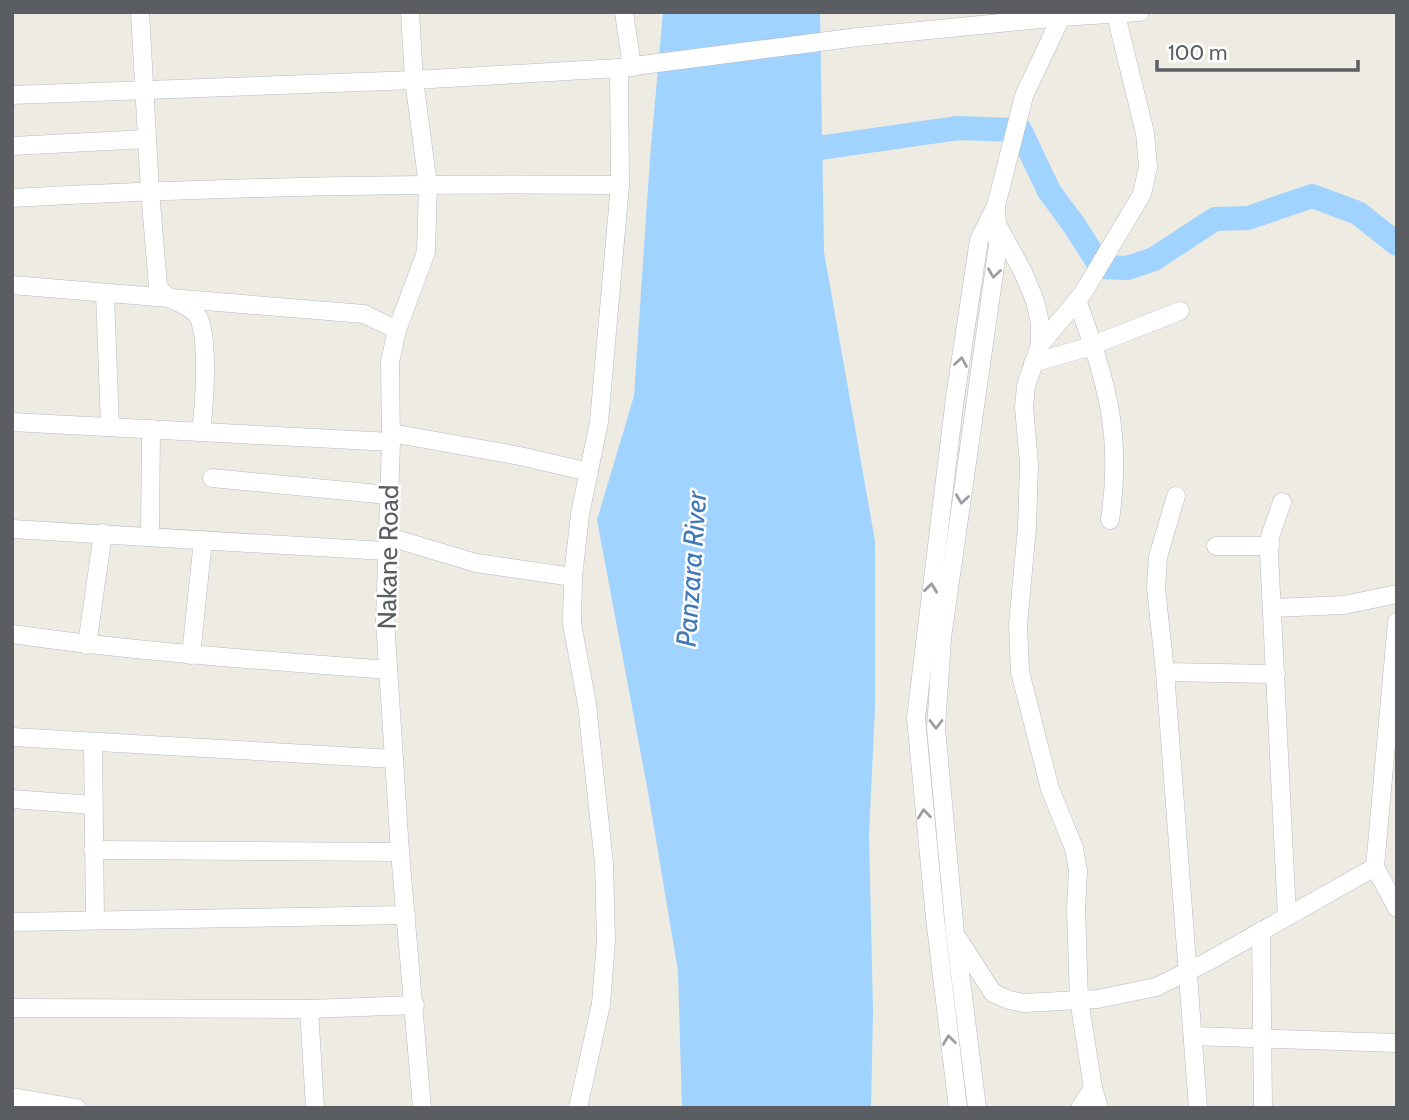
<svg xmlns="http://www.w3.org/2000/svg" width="1409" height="1120" font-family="Cabin,sans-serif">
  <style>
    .water { fill: #a0d3ff }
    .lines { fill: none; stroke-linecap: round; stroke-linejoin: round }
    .river { stroke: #a0d3ff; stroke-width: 24 }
    .minor-casing { stroke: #b7babf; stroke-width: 19 }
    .minor { stroke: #fff; stroke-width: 18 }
    .oneway { stroke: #9c9ea1 }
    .labels { text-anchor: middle; stroke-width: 5; stroke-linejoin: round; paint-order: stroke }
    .street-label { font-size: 26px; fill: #5a5e63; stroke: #fff }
    .water-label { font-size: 28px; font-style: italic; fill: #4078b9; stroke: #fff }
  </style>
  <rect width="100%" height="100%" fill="#edebe2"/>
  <path class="water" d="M663 12H820L824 252 875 541V708L869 834 873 1012 871 1108H682L678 971 648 792 597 520 634 396 650 158Z"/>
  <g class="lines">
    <path class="river" d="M791 152 958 128 1020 130 1049 191 1074 225 1101 267 1127 268 1154 259 1215 219 1248 218 1312 196 1358 213 1397 244"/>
    <defs>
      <g id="minor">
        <path d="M140 12 150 191 158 286C170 305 185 300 197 315 210 334 204 408 201 431"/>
        <path d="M410 12 414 80 428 185 426 252 397 330 390 362 391 442 385 620 400 852 422 1108"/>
        <path d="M624 12 632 67"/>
        <path d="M12 95 414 80 619 68 858 37 1061 17 1140 12"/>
        <path d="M12 146 147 139"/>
        <path d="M12 198C215 187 417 183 620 185"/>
        <path d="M999 228 1023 272 1035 301 1040 323V345L1026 386 1024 407 1029 464 1027 527 1018 625 1020 672 1050 789 1074 848 1078 871 1076 909 1079 1000 1093 1088 1099 1108"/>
        <path d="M12 285 364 314 397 330"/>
        <path d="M105 294 110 427"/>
        <path d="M1077 300C1106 381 1123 432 1110 520"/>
        <path d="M1040 345 1083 293 1142 194 1148 167 1145 133 1116 15"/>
        <path d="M1033 363 1088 347 1180 311"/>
        <path d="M12 422 391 442"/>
        <path d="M391 433 520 456 589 472"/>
        <path d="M212 478 388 495"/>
        <path d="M1176 496 1158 557 1156 588 1165 672 1198 1108"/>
        <path d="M1282 502 1270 537 1269 553 1287 917"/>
        <path d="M12 529 385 551"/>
        <path d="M150 536 151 429"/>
        <path d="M386 536 476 563 573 577"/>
        <path d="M1216 546H1270"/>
        <path d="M1272 608 1344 605 1397 594"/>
        <path d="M1397 622 1375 867 1397 908"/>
        <path d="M12 634C137 652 262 660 388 670"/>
        <path d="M87 645 103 533"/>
        <path d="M191 655 203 540"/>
        <path d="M1165 672 1276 674"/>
        <path d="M12 737 394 759"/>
        <path d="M93 742 95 920"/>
        <path d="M12 799 93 805"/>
        <path d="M93 850 400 852"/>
        <path d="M12 922 406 915"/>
        <path d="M1261 931 1263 1108"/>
        <path d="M959 940 993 993 1009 1000 1024 1003 1098 999 1156 987 1207 962 1375 867"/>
        <path d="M12 1008 309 1009 415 1005"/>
        <path d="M309 1009 315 1108"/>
        <path d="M1193 1036 1397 1043"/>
        <path d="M12 1097 77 1108"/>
        <path d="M578 1108 601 1004 606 941 604 863 592 752 587 704 572 624 573 577 580 514 599 422 620 185 619 68"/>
        <path d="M958 1108 935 918 916 718 955 398 979 240 996 206 1024 96 1061 17 1060 12"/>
        <path d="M977 1108 955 933 936 728 942 638 998 245 996 206"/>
        <path d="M1080 1108 1093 1088"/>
      </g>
    </defs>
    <use href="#minor" class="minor-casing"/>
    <use href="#minor" class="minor"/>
  </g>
  <defs><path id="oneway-chevron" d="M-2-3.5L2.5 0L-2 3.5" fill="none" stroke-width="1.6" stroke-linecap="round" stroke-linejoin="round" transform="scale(1.75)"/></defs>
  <g class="oneway">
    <use href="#oneway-chevron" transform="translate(994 273) rotate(98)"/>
    <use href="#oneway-chevron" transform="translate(961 362) rotate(-81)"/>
    <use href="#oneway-chevron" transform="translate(962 499) rotate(98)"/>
    <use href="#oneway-chevron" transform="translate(931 588) rotate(-83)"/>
    <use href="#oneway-chevron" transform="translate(936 724) rotate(90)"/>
    <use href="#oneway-chevron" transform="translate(924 814) rotate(-96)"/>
    <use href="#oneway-chevron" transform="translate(949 1040) rotate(-97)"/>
  </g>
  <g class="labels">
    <g class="street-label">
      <text transform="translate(388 557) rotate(-89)" y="9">Nakane Road</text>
    </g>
    <g class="water-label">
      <text transform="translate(691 569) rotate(-86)" y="10">Panzara River</text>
    </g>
  </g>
  <rect width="1409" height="1120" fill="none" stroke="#5a5e63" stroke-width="28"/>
  <path d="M1157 60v10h201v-10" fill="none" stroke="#5a5e63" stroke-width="3.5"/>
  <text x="1168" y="60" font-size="21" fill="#5a5e63" stroke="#ffffff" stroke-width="5" paint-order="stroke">100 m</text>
</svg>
